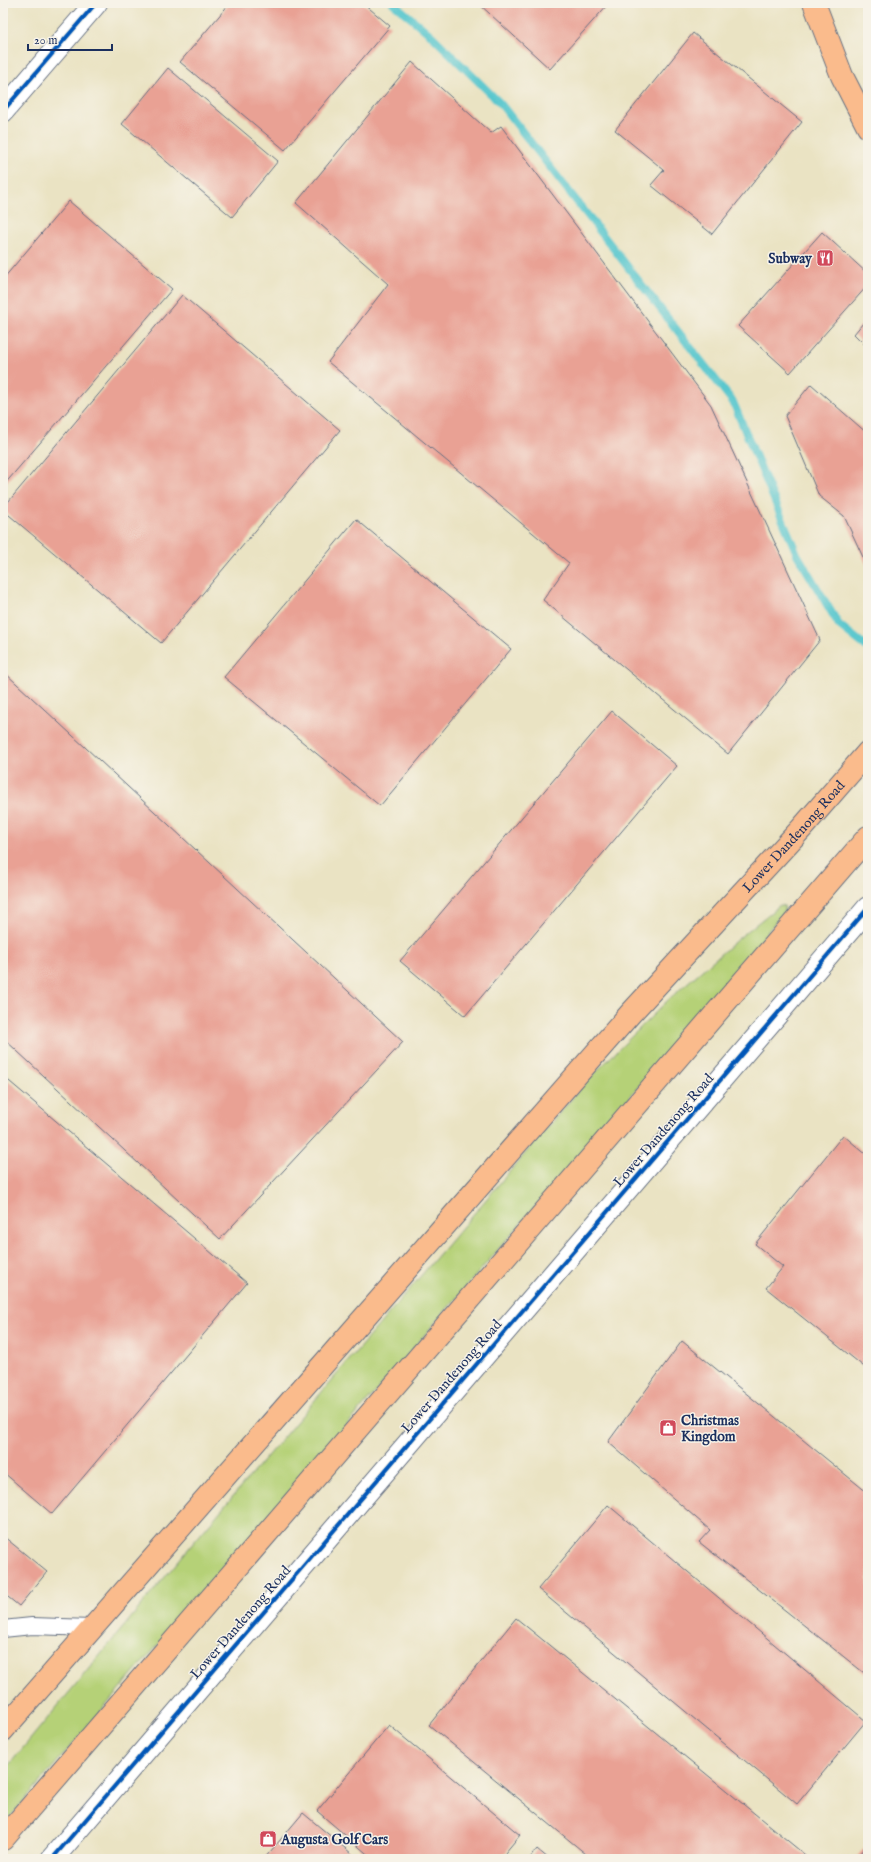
<svg xmlns="http://www.w3.org/2000/svg" width="871" height="1862" font-family="'IM FELL English',serif">
  <style>
    .green { fill: #b5d177; stroke: #68806a }
    .lines { fill: none; stroke-linecap: round; stroke-linejoin: round }
    .stream { stroke: #5ac7ce; stroke-width: 8 }
    .building { fill: #e9a194 }
    .lane-casing { stroke: #636e81; stroke-width: 18 }
    .street-casing { stroke: #636e81; stroke-width: 24 }
    .primary-casing { stroke: #636e81; stroke-width: 24 }
    .highway-casing { stroke: #636e81; stroke-width: 24 }
    .lane { stroke: #fff; stroke-width: 16 }
    .street { stroke: #fff; stroke-width: 22 }
    .primary { stroke: #fabb8c; stroke-width: 22 }
    .highway { stroke: #fabb8c; stroke-width: 22 }
    .cycleway-casing { stroke: #f7f3e8; stroke-width: 6 }
    .cycleway { stroke: #0057b8; stroke-width: 4 }
    .labels { text-anchor: middle; stroke-width: 3; stroke-linejoin: round; paint-order: stroke }
    .poi-label { font-size: 14px; font-weight: bold; fill: #1b2f5e; stroke: #f7f3e8; text-anchor: start }
    .street-label { font-size: 14px; fill: #1b2f5e; stroke: #f7f3e8 }
  </style>
  <rect width="100%" height="100%" fill="#f7f3e8"/>
  <filter id="ink" filterUnits="userSpaceOnUse"><feTurbulence type="fractalNoise" baseFrequency=".025" numOctaves="2"/><feDisplacementMap in="SourceGraphic" scale="8" xChannelSelector="R" yChannelSelector="G"/><feConvolveMatrix kernelMatrix="1 2 1 2 8 2 1 2 1" color-interpolation-filters="sRGB"/></filter>
  <filter id="wash" filterUnits="userSpaceOnUse"><feTurbulence type="fractalNoise" baseFrequency=".012" numOctaves="4" result="noise"/><feDisplacementMap in="SourceGraphic" scale="16" xChannelSelector="R" yChannelSelector="G"/><feGaussianBlur stdDeviation="0.9" result="paint"/><feColorMatrix in="noise" values="0 0 0 0 0 0 0 0 0 0 0 0 0 0 0 0 0 1.4 0 .05"/><feComposite in="paint" operator="in"/></filter>
  <g filter="url(#wash)">
    <rect width="100%" height="100%" fill="#eae3c3"/>
    <path class="green" d="M780 905 784 906 785 910 699 1016 3 1825V1772L194 1542 586 1082 669 999 739 938Z"/>
    <g class="lines">
      <path class="stream" d="M393 3 431 35 500 103 733 402 797 554 839 625 868 648"/>
    </g>
    <g id="blocks">
      <g class="building">
        <path d="M230 3H363L390 26 285 150 180 62Z"/>
        <path d="M478 3H609L550 69Z"/>
        <path d="M693 33 802 122 712 234 651 185 664 170 615 130Z"/>
        <path d="M412 62 491 133 501 126 711 405 820 640 728 754 543 600 569 563 328 362 388 284 296 203Z"/>
        <path d="M168 68 278 161 232 217 122 124Z"/>
        <path d="M69 201 172 289 3 486V279Z"/>
        <path d="M822 232 868 274V285L790 373 738 326Z"/>
        <path d="M182 295 340 430 161 643 3 510V508Z"/>
        <path d="M868 317V348L854 334Z"/>
        <path d="M811 384 868 434V568L844 516 819 496 785 416Z"/>
        <path d="M356 519 511 649 380 806 224 677Z"/>
        <path d="M3 671 403 1042 220 1239 3 1038Z"/>
        <path d="M612 711 677 766 465 1016 400 961Z"/>
        <path d="M3 1076 247 1283 52 1514 3 1472Z"/>
        <path d="M843 1135 868 1156V1370L766 1288 783 1267 755 1244Z"/>
        <path d="M682 1341 868 1493V1676L699 1542 710 1530 608 1442Z"/>
        <path d="M608 1505 866 1721 797 1804 538 1589Z"/>
        <path d="M3 1536 47 1572 19 1606 3 1593Z"/>
        <path d="M516 1618 810 1859H592L429 1725Z"/>
        <path d="M389 1725 520 1835 500 1859H373L317 1811Z"/>
        <path d="M303 1813 358 1859H264Z"/>
        <path d="M868 1843V1859H858L856 1858Z"/>
        <path d="M537 1849 549 1859H529Z"/>
      </g>
    </g>
  </g>
  <g filter="url(#ink)">
    <use href="#blocks" fill-opacity="0" stroke="#636e81" stroke-width="1"/>
    <g class="lines">
      <defs>
        <path id="lane" d="M3 1629 32 1626 91 1628"/>
        <g id="street">
          <path d="M3 111 96 3"/>
          <path d="M52 1859 868 908"/>
        </g>
        <path id="primary" d="M814 3 842 76 868 127"/>
        <g id="highway">
          <path id="s1" d="M3 1730 630 1014 801 829 868 752"/>
          <path d="M3 1839 868 837"/>
        </g>
      </defs>
      <use href="#lane" class="lane-casing"/>
      <use href="#street" class="street-casing"/>
      <use href="#primary" class="primary-casing"/>
      <use href="#highway" class="highway-casing"/>
      <use href="#lane" class="lane"/>
      <use href="#street" class="street"/>
      <use href="#primary" class="primary"/>
      <use href="#highway" class="highway"/>
      <defs>
        <g id="cycleway">
          <path d="M3 111 96 3"/>
          <path d="M52 1859 868 908"/>
        </g>
      </defs>
      <use href="#cycleway" class="cycleway-casing"/>
      <use href="#cycleway" class="cycleway"/>
    </g>
  </g>
  <defs>
    <symbol id="restaurant-square" viewBox="-11 -11 22 22"><rect x="-9" y="-9" width="18" height="18" rx="4" fill="#d1495b" stroke="#f7f3e8"/><path d="M-5-6h1v4h1v-4h1v4h1v-4h1v5L-1.5 .5V6h-2V.5L-5-1ZM5-6V6H3V1.5H1.5Q1.5-4 5-6Z" fill="#fff"/></symbol>
    <symbol id="shop-square" viewBox="-11 -11 22 22"><rect x="-9" y="-9" width="18" height="18" rx="4" fill="#d1495b" stroke="#f7f3e8"/><path d="M-5-2.5h2.3a2.7 3.5 0 0 1 5.4 0H5L5.5 6h-11ZM-1.5-2.5h3a1.5 2.3 0 0 0-3 0Z" fill="#fff"/></symbol>
  </defs>
  <g fill-rule="evenodd">
    <use href="#restaurant-square" x="815" y="248" width="20" height="20"/>
    <use href="#shop-square" x="658" y="1418" width="20" height="20"/>
    <use href="#shop-square" x="258" y="1829" width="20" height="20"/>
  </g>
  <g class="labels">
    <g class="poi-label">
      <text x="812" y="263" text-anchor="end">Subway</text>
      <text x="681" y="1425">Christmas<tspan x="681" dy="16">Kingdom</tspan></text>
      <text x="281" y="1844">Augusta Golf Cars</text>
    </g>
    <g class="street-label">
      <text dy="5" stroke="none"><textPath href="#s1" startOffset="1193">Lower Dandenong Road</textPath></text>
      <text transform="translate(663 1130) rotate(-49)" y="5">Lower Dandenong Road</text>
      <text transform="translate(451 1376) rotate(-49)" y="5">Lower Dandenong Road</text>
      <text transform="translate(240 1622) rotate(-49)" y="5">Lower Dandenong Road</text>
    </g>
  </g>
  <rect width="871" height="1862" fill="none" stroke="#f7f3e8" stroke-width="16"/>
  <path d="M28 44v6h84v-6" fill="none" stroke="#1b2f5e" stroke-width="2"/>
  <text x="34" y="44" font-size="12" fill="#1b2f5e" stroke="#f7f3e8" stroke-width="3" paint-order="stroke">20 m</text>
</svg>
